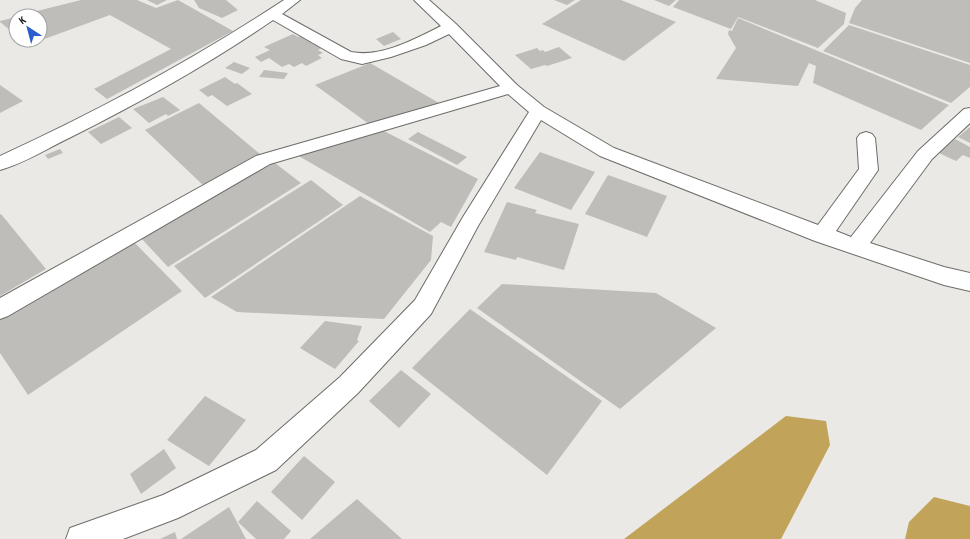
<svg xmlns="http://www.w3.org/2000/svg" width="970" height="539" font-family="'Sofia Sans Condensed',sans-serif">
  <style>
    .forest { fill: #c1a359 }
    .building { fill: #bebdb9 }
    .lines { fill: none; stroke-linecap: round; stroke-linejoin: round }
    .minor-casing { stroke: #6d6c68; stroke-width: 2 }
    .minor { fill: #fff; fill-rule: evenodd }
  </style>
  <rect width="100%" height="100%" fill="#ebe9e5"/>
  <g class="forest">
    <path d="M786 416 826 421 830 445 781 539H624Z"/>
    <path d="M934 497 970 506V539H905L909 522Z"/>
  </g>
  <g class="building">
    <path d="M81 0H137L156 8 178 0 233 31 107 99 94 89 171 49 110 15 28 45 22 40H40V16L21 15Z"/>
    <path d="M147 0H167L157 5Z"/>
    <path d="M194 0H226L238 10 222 18 199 8Z"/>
    <path d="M554 0H575L567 5Z"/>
    <path d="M581 0H621L676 22 624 61 542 24Z"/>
    <path d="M654 0H676L669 6Z"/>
    <path d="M679 0H815L846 13 844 24 818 48 738 17 731 29 673 7Z"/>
    <path d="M862 0H970V63L849 23 855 8Z"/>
    <path d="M16 17V35L0 22V21Z"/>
    <path d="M738 18 949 105 921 130 813 83 816 66 809 63 798 86 716 79 736 48 728 34 729 30 732 31Z"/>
    <path d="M849 25 970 65V87L951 103 823 51Z"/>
    <path d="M393 32 401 39 384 46 376 39Z"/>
    <path d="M293 34 298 37 305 34 325 46 318 50 323 53 318 55 322 58 306 66 302 63 294 67 289 64 282 67 269 58 261 62 255 57 270 50 264 47Z"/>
    <path d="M559 47 572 58 547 66 545 65 531 69 515 55 537 48 540 51 543 50 545 52Z"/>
    <path d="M234 62 250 68 242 74 225 68Z"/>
    <path d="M370 63 439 103 369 124 315 85Z"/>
    <path d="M264 70 288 73 284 79 259 77Z"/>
    <path d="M225 77 235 84 237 83 252 94 227 106 212 95 208 97 199 90Z"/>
    <path d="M0 85 23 101 0 113Z"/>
    <path d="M163 97 180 110 168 116 166 114 149 123 133 109Z"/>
    <path d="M199 103 260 154 204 186 145 130Z"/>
    <path d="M119 117 132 128 101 144 88 132Z"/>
    <path d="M970 127V143L958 137Z"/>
    <path d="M378 128 478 179 451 227 441 222 430 232 297 155Z"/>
    <path d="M418 132 467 157 457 165 408 139Z"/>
    <path d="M955 139 970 147V158L963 155 956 161 939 153Z"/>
    <path d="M60 149 63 153 48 159 45 155Z"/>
    <path d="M540 152 595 172 571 210 514 188Z"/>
    <path d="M271 160 301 183 168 267 140 237Z"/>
    <path d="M608 175 667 196 647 237 585 214Z"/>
    <path d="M311 180 343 205 205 298 174 266Z"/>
    <path d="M360 196 433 236 431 260 384 319 237 312 211 297Z"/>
    <path d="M507 202 537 210 535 213 579 224 564 270 517 257 516 260 484 252Z"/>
    <path d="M1 214 46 269 0 296V215Z"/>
    <path d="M130 238 182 291 28 395 0 353V316Z"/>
    <path d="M502 284 656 293 716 328 620 409 477 308Z"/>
    <path d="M470 309 602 401 547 475 412 368Z"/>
    <path d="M325 321 362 326 357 340 359 341 335 369 300 348Z"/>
    <path d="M401 370 431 394 399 428 369 401Z"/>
    <path d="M205 396 246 420 209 466 167 440Z"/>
    <path d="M164 449 176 468 141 494 130 474Z"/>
    <path d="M304 456 335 482 302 520 271 492Z"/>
    <path d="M357 499 402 539H310Z"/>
    <path d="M257 501 291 531 284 539H256L238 522Z"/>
    <path d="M229 507 246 539H181Z"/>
    <path d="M175 532 177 539H160Z"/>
  </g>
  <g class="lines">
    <defs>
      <path id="minor" d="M284 0H300L282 14 351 52C381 58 415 39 441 26L414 0H429L456 24 517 85 544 107 614 148 818 225 859 169 857 138 860 134 866 132 872 134 875 138 878 170 836 231 851 237 918 151 964 109 970 108V123L932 159 870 243 944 267 970 273V291L944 285 815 241 600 156 541 120 478 226 431 314 358 393 276 470 178 518 123 539H66L70 528 163 495 256 450 340 377 415 300 463 217 529 112 508 94 270 164 8 316 0 319V298L256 156 500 86 449 34 426 45 391 57 362 64 341 59 273 20C209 64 141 102 71 137 48 148 25 163 0 170V156C98 111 193 60 284 0Z"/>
    </defs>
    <use href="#minor" class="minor-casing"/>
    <use href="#minor" class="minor"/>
  </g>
  <g transform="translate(28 28) rotate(324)"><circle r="19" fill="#ffffff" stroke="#a3a2a2"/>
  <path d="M0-3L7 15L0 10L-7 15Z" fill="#2b5ecd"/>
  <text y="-6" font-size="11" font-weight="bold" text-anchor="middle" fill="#181716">K</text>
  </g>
</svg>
